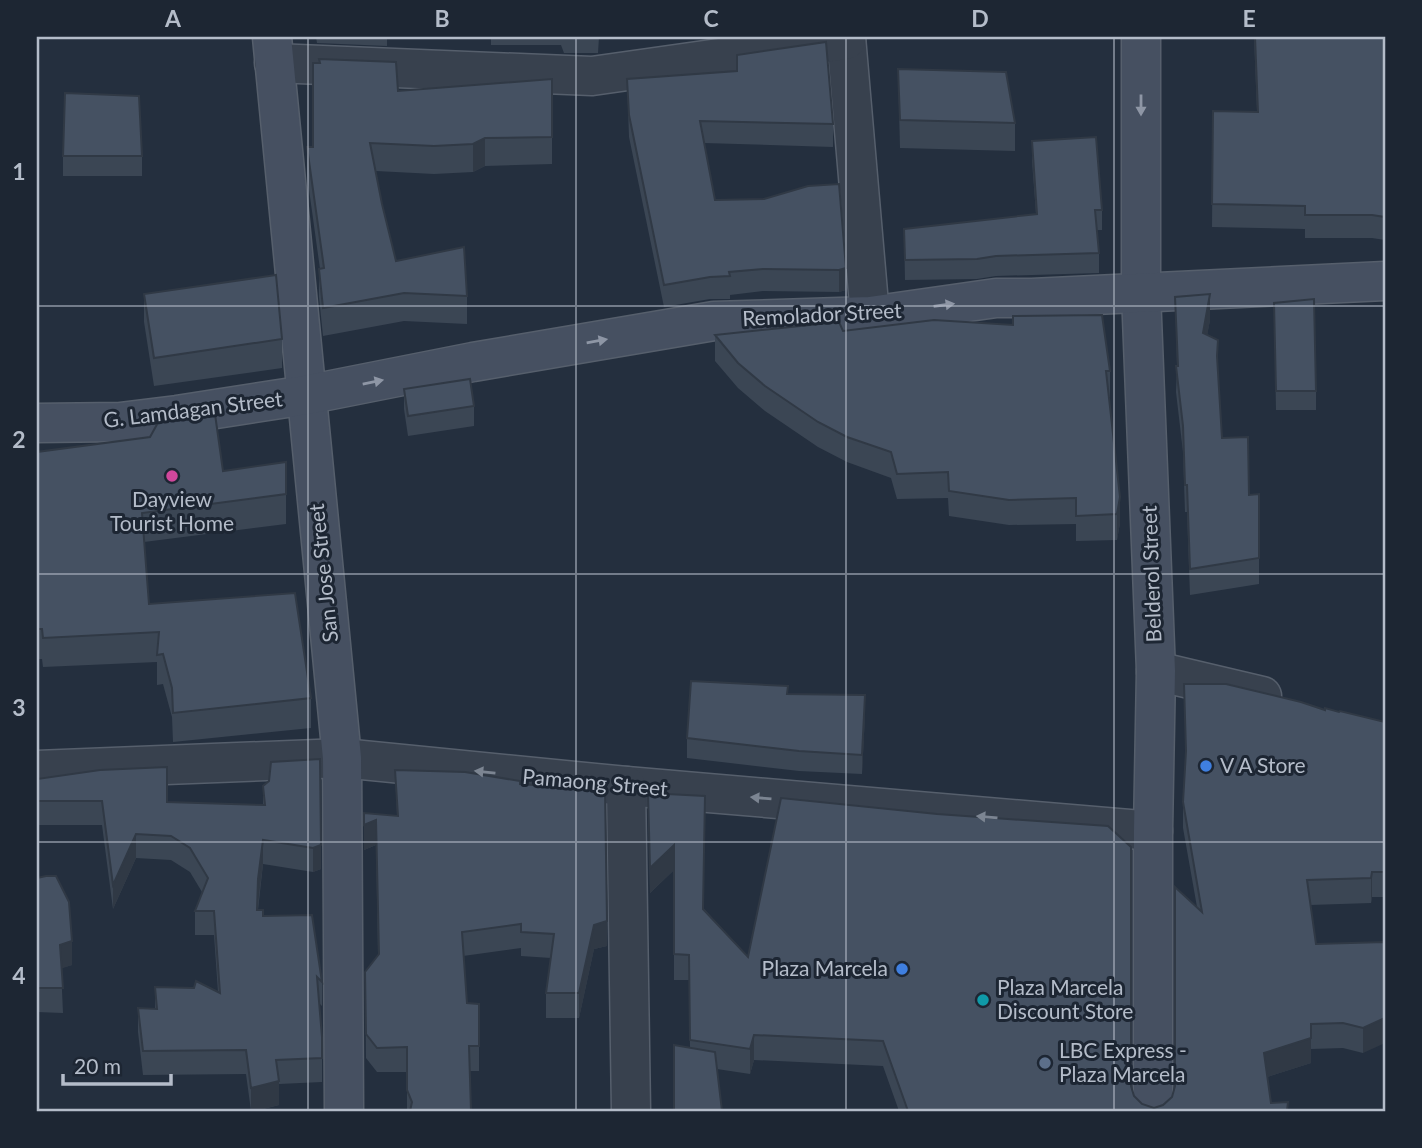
<svg xmlns="http://www.w3.org/2000/svg" width="1422" height="1148" font-family="Lato,sans-serif">
  <style>
    .lines { fill: none; stroke-linecap: round; stroke-linejoin: round }
    .street-casing { stroke: #565f6c; stroke-width: 41 }
    .secondary-casing { stroke: #565f6c; stroke-width: 41 }
    .street { stroke: #38414e; stroke-width: 38 }
    .secondary { stroke: #465061; stroke-width: 38 }
    .wall { fill: #3b4654 }
    .shaded-wall { fill: #303945 }
    .building { fill: #455162; stroke: #303945; stroke-width: 2 }
    .oneway { fill: #8e96a5 }
    .oneway2 { fill: #7c8592 }
    .grid { fill: none; stroke: #b4bcc9; stroke-width: 2; stroke-opacity: 0.55 }
    .hotel-dot { fill: #d1479c; stroke: #1d2633; stroke-width: 2.5 }
    .shop-dot { fill: #3f7fe0; stroke: #1d2633; stroke-width: 2.5 }
    .culture-dot { fill: #0f9aa8; stroke: #1d2633; stroke-width: 2.5 }
    .service-dot { fill: #5c6f8a; stroke: #1d2633; stroke-width: 2.5 }
    .labels { text-anchor: middle; stroke-width: 6; stroke-linejoin: round; paint-order: stroke }
    .street-label { font-size: 21px; fill: #b4bcc9; stroke: #1d2633 }
    .poi-label { font-size: 21px; fill: #b4bcc9; stroke: #1d2633; text-anchor: start }
    .neatline { fill: none; stroke: #b4bcc9; stroke-width: 2.5 }
    .grid-label { font-size: 23px; text-anchor: middle; font-weight: bold; fill: #b4bcc9 }
  </style>
  <rect width="100%" height="100%" fill="#242f3e"/>
  <g class="lines">
    <defs>
      <g id="street">
        <path d="M846 37 870 316"/>
        <path d="M274 63 592 76 846 40"/>
        <path d="M1156 671 1262 696"/>
        <path d="M37 770 342 758 626 786 1153 831"/>
        <path d="M626 786 631 1111"/>
      </g>
      <g id="secondary">
        <path d="M272 37 342 758 344 1111"/>
        <path d="M1141 37V293L1156 671 1153 831V1111"/>
        <path d="M37 423 120 422 177 415 306 395 473 362 714 321 870 316 996 298H1032L1385 281"/>
      </g>
    </defs>
    <use href="#street" class="street-casing"/>
    <use href="#secondary" class="secondary-casing"/>
    <use href="#street" class="street"/>
    <use href="#secondary" class="secondary"/>
  </g>
  <g class="wall">
    <path d="M316 37H387V46L317 43Z"/>
    <path d="M491 37H599L598 53H564L561 45H491Z"/>
    <path d="M1254 37H1385V240L1372 238H1305V229L1212 227 1213 111 1257 112Z"/>
    <path d="M898 69 1015 123V151L900 148Z"/>
    <path d="M552 79V164L485 166 473 172 434 174 376 171 382 204 396 261 467 296V324L404 321 323 336 319 297V269H320L307 175V147H313L398 91Z"/>
    <path d="M627 79 833 124V147L704 143 715 200 764 199 839 184 846 290 839 292 763 291 730 295V299H710L664 307 629 137Z"/>
    <path d="M1032 141 1102 210V230H1097L1099 253V273L996 276 977 279 905 280 904 229 1036 214 1032 161Z"/>
    <rect x="63" y="156" width="79" height="20"/>
    <path d="M144 294 282 339V368L154 386 144 322Z"/>
    <path d="M1175 297 1210 320 1207 335 1218 368 1222 438 1249 495 1259 494V584L1190 595 1187 512H1185L1183 452 1176 392 1177 366Z"/>
    <path d="M1274 303 1316 391V410H1276Z"/>
    <path d="M843 331 1110 371V397H1109L1120 523 1117 540 1076 541V524L1009 525 949 516 948 498 897 499 891 478 847 462 818 447 765 411 738 388 715 361V335Z"/>
    <path d="M404 389 474 406V426L408 436 404 409Z"/>
    <path d="M37 452 223 471 286 462V524L144 542 149 604 311 698V728L173 742 172 717 163 684 157 685V662L43 667 42 659H37Z"/>
    <path d="M1184 684 1339 712 1385 722V897H1372L1371 903 1310 905 1316 944 1385 942 1363 1053 1343 1048 1311 1049V1063L1267 1077 1271 1103 1288 1111H899L883 1066 754 1060 750 1074 717 1069 690 1048 689 980H674V870L650 893 648 793 704 909 748 957 1131 1086 1134 1096 1142 1104 1154 1108 1163 1105 1172 1097 1175 1086 1197 907 1183 828V802L1186 761Z"/>
    <path d="M788 694 865 714 862 774 799 771 687 758V738Z"/>
    <path d="M320 759 321 869 313 872 263 864 258 910 322 982V1006L319 1003 322 1037V1082L279 1084V1105L255 1111H251L246 1074 143 1075 138 1032V1008L155 1009V987L218 992 214 935H195V911L202 892 190 872 171 860 136 858 113 909 102 825H37V779L167 802 263 805V786Z"/>
    <path d="M395 770 520 784 607 946 594 949 579 1018H546V993L551 958 521 956V948L463 956 467 1003 479 1004V1071H469L471 1111H407V1072H377L366 1058 365 972 378 955 376 845 364 850V813L397 816Z"/>
    <path d="M37 878 72 965 61 968 63 1013 37 1012Z"/>
  </g>
  <g class="shaded-wall">
    <path d="M485 138V166L473 172V144Z"/>
    <path d="M846 268V290L839 292V270Z"/>
    <path d="M1210 294V320L1203 359V333Z"/>
    <path d="M1120 497V523L1117 540V514Z"/>
    <path d="M865 695V714L862 774V755Z"/>
    <path d="M376 820V845L364 850V825Z"/>
    <path d="M136 834V858L113 909V885Z"/>
    <path d="M263 840V864L258 903V879Z"/>
    <path d="M321 845V869L313 872V848Z"/>
    <path d="M674 845V870L650 893V868Z"/>
    <path d="M1372 872V897L1371 903V878Z"/>
    <path d="M607 921V946L594 949 579 1018V993L594 925Z"/>
    <path d="M72 941V965L60 969V945Z"/>
    <path d="M1385 1018V1043L1363 1053V1028Z"/>
    <path d="M754 1035V1060L750 1074V1049Z"/>
    <path d="M1311 1038V1063L1264 1078V1053Z"/>
    <path d="M279 1081V1105L255 1111H251V1088Z"/>
  </g>
  <g class="building">
    <path d="M1255 37H1385V217L1372 215H1305V206L1212 204 1213 111 1258 112Z"/>
    <path d="M826 42 833 124 700 121 715 200 764 199 808 186 839 184 846 268 839 270 763 269 729 272 730 276 710 277 664 285 629 115 627 79 737 71V55Z"/>
    <path d="M319 59 396 62 398 91 552 79V137L485 138 473 144 434 146 370 143 382 204 396 261 464 247 467 296 404 293 323 308 319 269 324 268 307 147H313V63H320Z"/>
    <path d="M898 69 1006 72 1015 123 900 120Z"/>
    <path d="M65 93 139 96 142 156H63Z"/>
    <path d="M1096 137 1102 210H1095L1099 253 996 256 977 259 905 260 904 229 1037 214 1032 141Z"/>
    <path d="M276 275 282 339 154 358 144 294Z"/>
    <path d="M1210 294 1203 333 1218 340 1217 356 1222 438 1248 437 1249 495 1259 494V558L1190 569 1187 485H1185L1183 426 1176 366H1178L1175 297Z"/>
    <path d="M1314 299 1316 391H1276L1274 303Z"/>
    <path d="M1102 315 1110 371H1106L1120 497 1117 514 1076 516V498L1009 500 949 491 948 472 897 474 891 452 847 437 818 422 765 386 738 363 715 335 839 322 843 331 934 320 1013 325V316Z"/>
    <path d="M470 379 474 406 408 416 404 389Z"/>
    <path d="M215 414 223 471 286 462V494L142 513 149 604 295 593 311 698 173 713 172 688 163 654 157 655 159 632 43 638 42 629H37V452L150 437 160 419Z"/>
    <path d="M691 681 788 686 787 694 865 695 862 755 799 751 687 738Z"/>
    <path d="M1184 684H1226L1301 702 1325 710V708L1339 712 1340 711 1385 722V872H1372L1371 878 1307 880 1316 944 1385 942V1018L1363 1028 1343 1023 1311 1024V1038L1264 1053 1271 1103 1288 1102 1287 1111H908L883 1041 754 1035 750 1049 690 1040 689 955 674 954V845L650 868 648 793 705 796 703 909 748 957 781 798 937 814 1108 826 1131 847V1086L1134 1096 1142 1104 1154 1108 1163 1105 1172 1097 1175 1086V887L1202 912 1183 802 1186 751Z"/>
    <path d="M320 759 321 845 313 848 263 840 258 879 257 910H263V916L312 915 322 982 317 977 322 1037V1058L276 1060 279 1081 251 1088 246 1050 143 1051 138 1008 157 1009 155 987 194 988 196 981 220 993 214 911H195L208 878 190 848 171 836 136 834 113 885 102 801H37V779L100 770 167 767V802L265 805 263 786 269 781 271 762Z"/>
    <path d="M395 770 465 772 520 781V784L605 790 607 921 594 925 579 993H546L554 934 521 932V924L462 932 467 1003 479 1004V1046H469L471 1111H410L412 1102 407 1090V1047L377 1048 366 1034 365 972 379 954 376 820 364 825V813L398 816Z"/>
    <path d="M46 876H56L69 902 72 941 60 945 63 988H37V878Z"/>
    <path d="M674 1045 715 1052 722 1111H674Z"/>
  </g>
  <defs><path id="oneway-solid" d="M-6-.8H1V-3.2L6.5 0L1 3.2V.8H-6Z" transform="scale(1.75)"/></defs>
  <g class="oneway">
    <use href="#oneway-solid" transform="translate(1141 105) rotate(90)"/>
    <use href="#oneway-solid" transform="translate(944 305) rotate(-8)"/>
    <use href="#oneway-solid" transform="translate(597 341) rotate(-10)"/>
    <use href="#oneway-solid" transform="translate(373 382) rotate(-11)"/>
  </g>
  <g class="oneway2">
    <use href="#oneway-solid" transform="translate(485 772) rotate(-174)"/>
    <use href="#oneway-solid" transform="translate(761 798) rotate(-175)"/>
    <use href="#oneway-solid" transform="translate(987 817) rotate(-175)"/>
  </g>
  <path class="grid" d="M308 37V1111M576 37V1111M846 37V1111M1114 37V1111M37 306H1385M37 574H1385M37 842H1385"/>
  <circle class="hotel-dot" cx="172" cy="476" r="7"/>
  <g class="shop-dot">
    <circle cx="1206" cy="766" r="7"/>
    <circle cx="902" cy="969" r="7"/>
  </g>
  <circle class="culture-dot" cx="983" cy="1000" r="7"/>
  <circle class="service-dot" cx="1045" cy="1063" r="7"/>
  <g class="labels">
    <g class="street-label">
      <text transform="translate(822 315) rotate(-3)" y="7">Remolador Street</text>
      <text transform="translate(193 410) rotate(-7)" y="7">G. Lamdagan Street</text>
      <text transform="translate(324 573) rotate(-96)" y="7">San Jose Street</text>
      <text transform="translate(1152 574) rotate(-92)" y="7">Belderol Street</text>
      <text transform="translate(595 783) rotate(5)" y="7">Pamaong Street</text>
    </g>
    <g class="poi-label">
      <text x="172" y="507" text-anchor="middle">Dayview<tspan x="172" dy="24">Tourist Home</tspan></text>
      <text x="1220" y="773">V A Store</text>
      <text x="888" y="976" text-anchor="end">Plaza Marcela</text>
      <text x="997" y="995">Plaza Marcela<tspan x="997" dy="24">Discount Store</tspan></text>
      <text x="1059" y="1058">LBC Express -<tspan x="1059" dy="24">Plaza Marcela</tspan></text>
    </g>
  </g>
  <rect width="1422" height="1148" fill="none" stroke="#1d2633" stroke-width="77"/>
  <path d="M63 1074v10h108v-10" fill="none" stroke="#b4bcc9" stroke-width="3.5"/>
  <text x="74" y="1074" font-size="21" fill="#b4bcc9" stroke="#1d2633" stroke-width="5" paint-order="stroke">20 m</text>
  <rect x="38" y="38" width="1346" height="1072" class="neatline"/>
  <g class="grid-label">
    <text x="173" y="27">A</text>
    <text x="442" y="27">B</text>
    <text x="711" y="27">C</text>
    <text x="980" y="27">D</text>
    <text x="1249" y="27">E</text>
    <text x="19" y="180">1</text>
    <text x="19" y="448">2</text>
    <text x="19" y="716">3</text>
    <text x="19" y="984">4</text>
  </g>
</svg>
